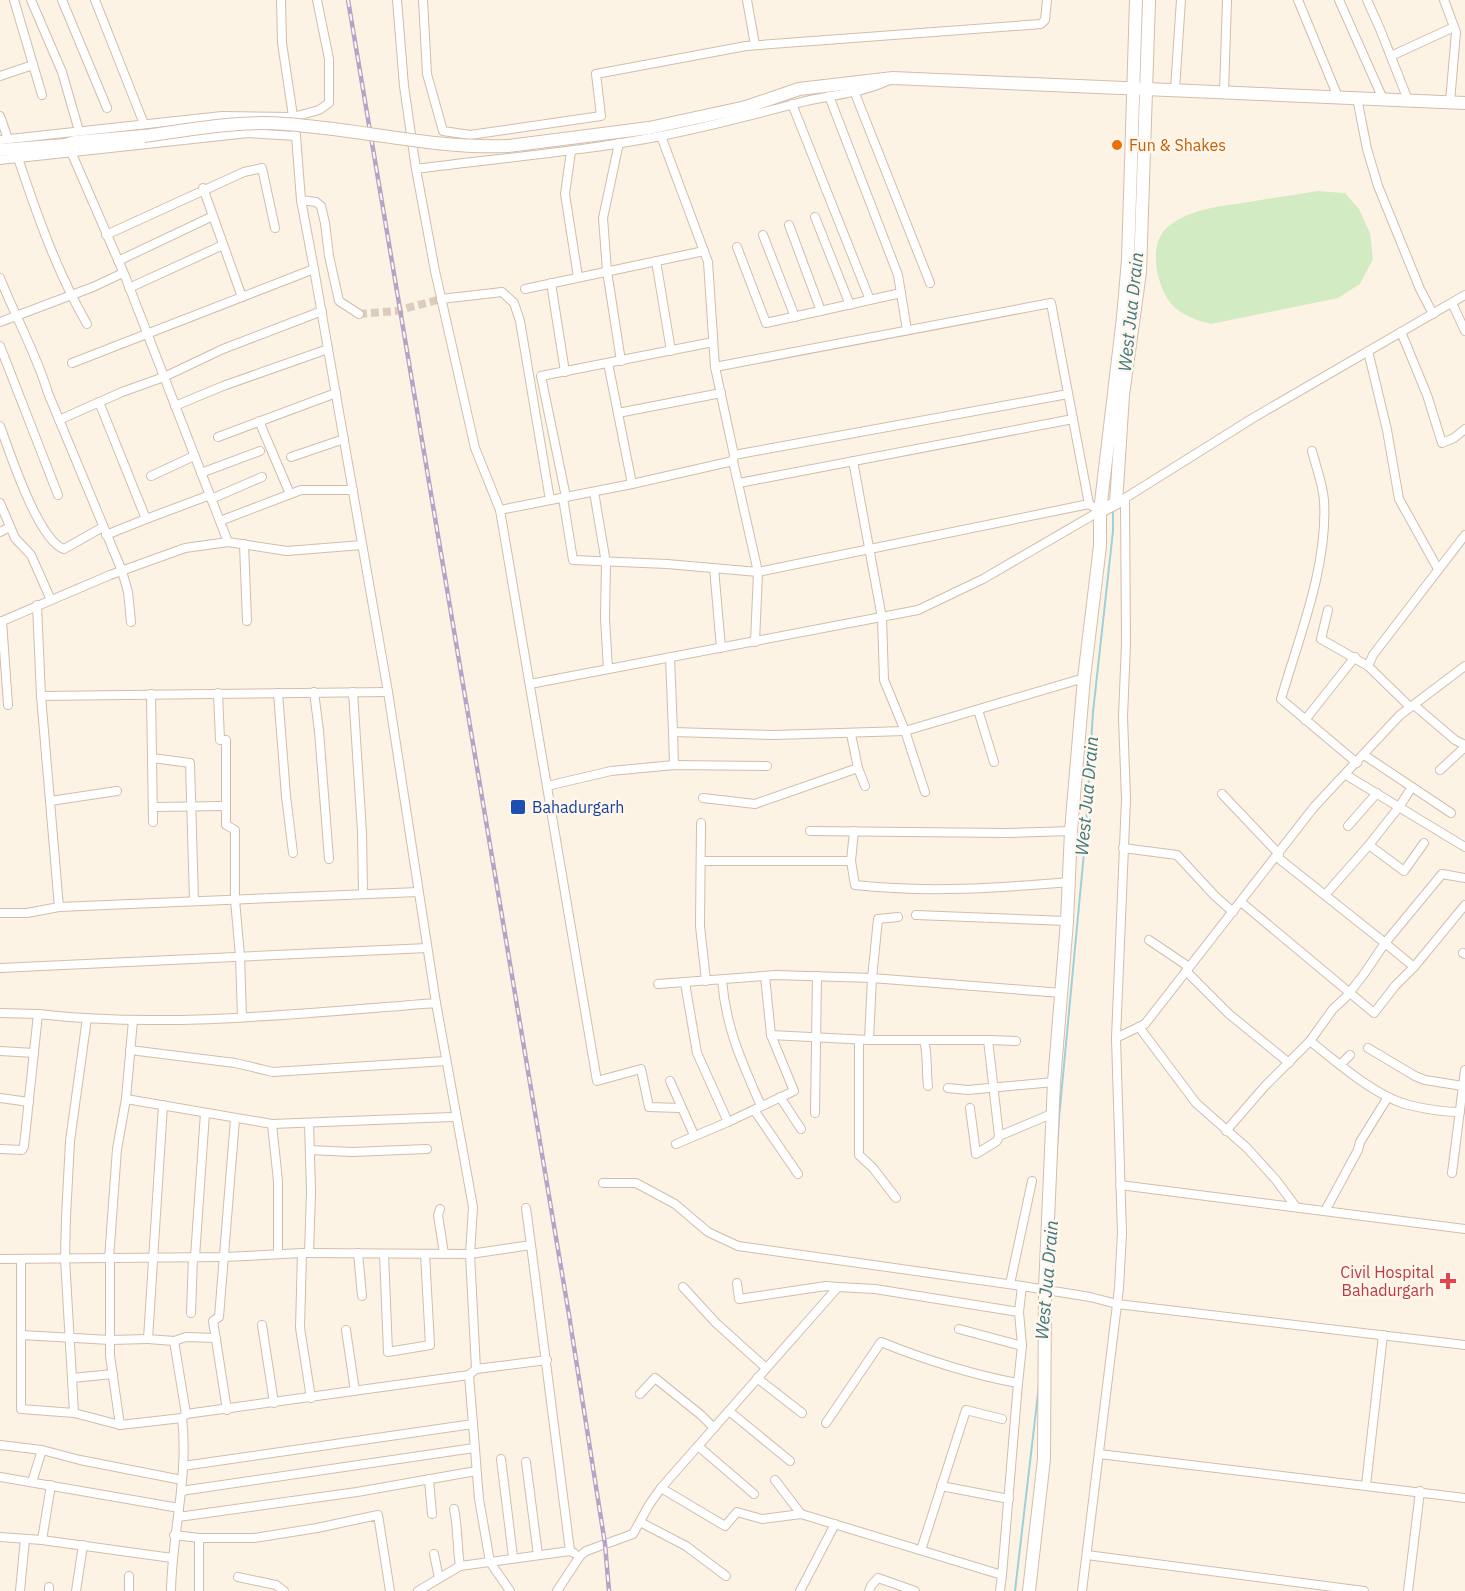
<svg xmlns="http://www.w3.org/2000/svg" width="1465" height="1591" font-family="'IBM Plex Sans',sans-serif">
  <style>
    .green { fill: #d3ebc3 }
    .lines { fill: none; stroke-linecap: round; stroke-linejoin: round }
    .stream { stroke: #9ed0d9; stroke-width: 2 }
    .street-tunnel { stroke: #dbccbe; stroke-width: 8; stroke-dasharray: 8 4; stroke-linecap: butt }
    .street-casing { stroke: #d1bdad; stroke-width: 10 }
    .secondary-casing { stroke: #d4bdab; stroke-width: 14 }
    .street { stroke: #fff; stroke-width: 8 }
    .secondary { stroke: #fff; stroke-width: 12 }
    .rail-casing { stroke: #b6a3c7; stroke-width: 4.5 }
    .rail { stroke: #fff7eb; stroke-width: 2; stroke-dasharray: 7; stroke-linecap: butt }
    .secondary-bridge-casing { stroke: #d4bdab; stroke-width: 14; stroke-linecap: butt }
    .secondary-bridge { stroke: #fff; stroke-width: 12 }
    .food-dot { fill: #e8710a; stroke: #fff7eb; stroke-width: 2 }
    .transit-dot { fill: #1a4fb4; stroke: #fff7eb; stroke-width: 2 }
    .health-dot { fill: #e0444e; stroke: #fff7eb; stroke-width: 2 }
    .labels { text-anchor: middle; stroke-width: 5; stroke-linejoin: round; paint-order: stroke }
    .food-label { font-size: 16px; fill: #c56008; stroke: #fff7eb; text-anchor: start }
    .transit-label { font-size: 16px; fill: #164399; stroke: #fff7eb; text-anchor: start }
    .health-label { font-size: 16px; fill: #be3a42; stroke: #fff7eb; text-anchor: end }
    .water-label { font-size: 18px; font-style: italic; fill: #3f7883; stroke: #fff7eb }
  </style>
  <rect width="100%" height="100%" fill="#fdf3e5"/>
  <path class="green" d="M1317 191 1345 193 1359 209 1370 233 1373 259 1360 284 1338 298 1211 324C1183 317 1167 308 1159 279 1154 261 1153 237 1170 225 1193 208 1222 206 1249 202 1272 198 1294 195 1317 191Z"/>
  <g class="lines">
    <g class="stream">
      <path d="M1140 49 1141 76"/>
      <path d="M1056 1164 1059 1118 1085 842 1093 712 1113 531V510"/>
      <path d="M1015 1591 1039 1385"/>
    </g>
    <path class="street-tunnel" d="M359 314 396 311 441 299"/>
    <defs>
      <g id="street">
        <path d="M14 0 42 95"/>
        <path d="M31 0 62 72 79 131"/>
        <path d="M62 0 107 108"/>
        <path d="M95 0 144 124"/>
        <path d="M397 0 404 86 416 169"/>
        <path d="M423 0 427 74 443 131 470 135 601 116 596 74 746 46 1041 24 1045 20 1047 0"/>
        <path d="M747 0 755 45"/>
        <path d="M1298 0 1338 97"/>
        <path d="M1339 0 1383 99"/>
        <path d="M1367 0 1380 29 1408 100"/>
        <path d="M1444 0 1456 32 1450 102"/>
        <path d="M1391 56 1454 27"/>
        <path d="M0 76 33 65"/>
        <path d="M1175 89 1181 0"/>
        <path d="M854 91 930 283"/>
        <path d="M1224 92 1227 0"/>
        <path d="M829 96 898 275 907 330"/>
        <path d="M1357 98 1367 149 1378 186 1420 289 1433 314"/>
        <path d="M792 104 870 300"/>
        <path d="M0 116 8 139"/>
        <path d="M661 136 708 262 715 367 734 455 733 461 758 572 755 642"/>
        <path d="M0 140 222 116 293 117 319 110 329 103V59L317 0"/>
        <path d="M619 143 603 218 607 271 621 361"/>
        <path d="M571 151 565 194 578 277"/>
        <path d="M72 154 125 276 228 542"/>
        <path d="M18 158C37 215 57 272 87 324"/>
        <path d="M0 160 248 133 296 136"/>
        <path d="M203 188 242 297"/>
        <path d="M301 200 316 202 321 206 325 223 329 256 339 301 359 314"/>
        <path d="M815 217 850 305"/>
        <path d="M789 225 821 311"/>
        <path d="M106 235 244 172 262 168 275 228"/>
        <path d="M763 235 795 317"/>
        <path d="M737 247 766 323 901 293"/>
        <path d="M118 261 213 216"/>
        <path d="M656 261 671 351"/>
        <path d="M314 269 388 692 436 1003 473 1207 470 1254 476 1369 469 1375 479 1499 490 1562 510 1591"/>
        <path d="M0 278C15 316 36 353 48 393L122 571 128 592 131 622"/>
        <path d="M551 283 565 372"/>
        <path d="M129 288 223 245"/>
        <path d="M525 289 704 251"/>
        <path d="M441 299 502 292 514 303 520 321 550 500"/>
        <path d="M1452 303 1465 331"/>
        <path d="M0 322 93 287 123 273"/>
        <path d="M1401 332 1427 395 1442 443 1454 438 1465 429"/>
        <path d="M0 346 58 495"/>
        <path d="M1368 351 1387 430 1399 499 1438 569"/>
        <path d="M72 363 314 269 301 200 296 136 282 43 281 0"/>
        <path d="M608 363 632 484"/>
        <path d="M99 402 146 519 106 535"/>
        <path d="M175 406 223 386 328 349"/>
        <path d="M618 413 721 393"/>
        <path d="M59 420 122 392 164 377 223 349 322 311"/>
        <path d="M259 421 290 494"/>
        <path d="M0 426C10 453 38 540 64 549L103 527"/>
        <path d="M218 437 336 393"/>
        <path d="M1312 451C1316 467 1323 484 1324 501 1328 566 1299 637 1281 699L1357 763"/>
        <path d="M734 455 1068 394"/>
        <path d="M291 457 344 439"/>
        <path d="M853 461 882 618 884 680 905 731 925 792"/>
        <path d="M201 473 260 451"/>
        <path d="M151 476 194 456"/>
        <path d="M739 483 1073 419"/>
        <path d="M594 492 606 563 605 618 608 669"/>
        <path d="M566 497 541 376 713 342"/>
        <path d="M563 498 573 560 667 564 758 572 1089 504"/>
        <path d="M211 499 262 477"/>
        <path d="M1122 500 1253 418 1465 295"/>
        <path d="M0 503 15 538 31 555 51 600"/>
        <path d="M500 510 632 484 733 461"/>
        <path d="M146 519 210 495"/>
        <path d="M220 521 301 490H353"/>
        <path d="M0 532 10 527"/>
        <path d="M244 544 247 621"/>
        <path d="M714 568 721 648"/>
        <path d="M37 605 41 696 59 907"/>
        <path d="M1328 610 1321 639 1368 666 1410 707"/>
        <path d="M2 621 8 705"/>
        <path d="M0 622 110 575 185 548 228 542 287 551 362 545"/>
        <path d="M670 657 673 732 774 735 905 731 1084 678"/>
        <path d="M1368 666 1373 655 1465 535"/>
        <path d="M530 684 918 610 983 579 1100 511 1089 504 1051 303 715 367"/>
        <path d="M314 692 319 731 329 859"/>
        <path d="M353 692 362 832 363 894"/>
        <path d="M218 693 220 740H226V825L235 830V900L240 956 242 1017"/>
        <path d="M278 693 286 796 293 853"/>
        <path d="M151 694 153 822"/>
        <path d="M41 696 388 692"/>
        <path d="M1414 705 1455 740 1465 745"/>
        <path d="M978 710 994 762"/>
        <path d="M1305 720 1355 657"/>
        <path d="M673 732 674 765"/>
        <path d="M1364 755 1451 813"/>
        <path d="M152 758 190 763 194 901"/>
        <path d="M858 768 865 786"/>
        <path d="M1440 770 1465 747"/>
        <path d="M1346 775 1465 847"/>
        <path d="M547 786 611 771 674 765 767 766"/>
        <path d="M1222 794 1279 854"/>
        <path d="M703 798 755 804 858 768 851 734"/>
        <path d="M50 801 117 791"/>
        <path d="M153 807 226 806"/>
        <path d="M701 823 700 926 706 981"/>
        <path d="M1348 826 1377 793"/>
        <path d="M810 831 1006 833 1071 831"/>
        <path d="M854 831 851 861 855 885C927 893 998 888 1069 882"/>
        <path d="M1369 845 1399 807 1412 787"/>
        <path d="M1123 848 1177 855 1215 896 1233 912"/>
        <path d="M1277 857 1385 943 1442 874 1465 878"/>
        <path d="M701 861H851"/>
        <path d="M1325 895 1369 845 1404 871 1424 843"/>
        <path d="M1241 902 1374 1013 1395 986 1414 967"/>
        <path d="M0 913H27L59 907 418 892"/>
        <path d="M916 915 1067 921"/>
        <path d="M1149 940 1189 967"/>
        <path d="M1463 953 1465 954"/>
        <path d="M0 968 427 948"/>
        <path d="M1186 971 1229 1014 1289 1063"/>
        <path d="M722 980C726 1029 742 1062 761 1106"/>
        <path d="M685 983 697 1053 728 1122 794 1091 771 1035 765 976"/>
        <path d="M658 984 776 975 872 978 1062 993"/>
        <path d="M0 1013 38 1014"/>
        <path d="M1139 1027 1196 1103 1247 1148 1276 1180 1296 1207"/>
        <path d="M771 1035 869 1040H988L999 1136 1054 1113"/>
        <path d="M1116 1038 1145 1024 1314 807 1400 715 1465 666"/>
        <path d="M859 1040V1155L873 1168 896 1198"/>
        <path d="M869 1040 872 978 878 919 898 917"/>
        <path d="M924 1040C928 1055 926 1070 928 1086"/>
        <path d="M988 1040 1016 1041"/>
        <path d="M1310 1041C1337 1062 1376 1097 1409 1105 1425 1109 1444 1112 1460 1112"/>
        <path d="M1368 1048 1415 1076 1425 1080 1463 1086"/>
        <path d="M130 1050 235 1063 273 1072 446 1061"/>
        <path d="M0 1051 34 1053"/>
        <path d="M1340 1065 1350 1055"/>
        <path d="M670 1081 694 1135"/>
        <path d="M948 1088 968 1090 1054 1082"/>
        <path d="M780 1097 801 1129"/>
        <path d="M0 1098 29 1102"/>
        <path d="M126 1099 272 1124 452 1117"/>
        <path d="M163 1105 148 1339 174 1341 186 1414 182 1418C189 1476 172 1533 171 1591"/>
        <path d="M680 1108 649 1107 641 1069 597 1081 500 510 475 448 435 271 416 169C497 158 580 152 661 136 707 127 753 115 798 103 827 95 860 94 887 81"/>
        <path d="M970 1108 976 1154 997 1141 999 1136"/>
        <path d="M754 1110 798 1174"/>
        <path d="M815 1113 817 976"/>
        <path d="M309 1123 311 1192 309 1253"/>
        <path d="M272 1124 278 1181V1254"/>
        <path d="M1226 1131 1265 1086 1310 1041 1333 1009 1346 997 1364 974 1385 943 1414 967 1465 905"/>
        <path d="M676 1144 728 1122"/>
        <path d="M0 1149 22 1150 24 1146 38 1014C167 1029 307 1013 436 1003"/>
        <path d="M310 1150 352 1152 427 1149"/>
        <path d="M1452 1173 1465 1070"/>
        <path d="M603 1183H636L675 1204 708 1232 738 1246 1022 1286"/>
        <path d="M1120 1185 1465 1229"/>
        <path d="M526 1208 531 1245"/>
        <path d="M440 1209 438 1215 444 1254"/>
        <path d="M1325 1211 1358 1150 1360 1142 1388 1097"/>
        <path d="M302 1253 470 1254 531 1245 570 1551"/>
        <path d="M358 1253 362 1296"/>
        <path d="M384 1254 388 1352 430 1345 425 1254"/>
        <path d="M195 1257 205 1113"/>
        <path d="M0 1259 225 1257 302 1253 300 1328 311 1398"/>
        <path d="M21 1259V1409L74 1413 120 1425 182 1418"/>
        <path d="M109 1259 117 1149 126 1099 133 1020"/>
        <path d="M110 1259V1356L120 1425"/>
        <path d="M737 1283 739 1299 826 1286 838 1287"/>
        <path d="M1010 1284 1032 1181"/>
        <path d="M683 1287 716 1323 766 1368"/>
        <path d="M191 1313 193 1257"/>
        <path d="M262 1325 274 1403"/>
        <path d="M959 1329 1022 1346 1019 1312 1022 1286 1090 1297 1117 1304 1465 1345"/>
        <path d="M346 1330 355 1391"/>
        <path d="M21 1335 110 1340 148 1339"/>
        <path d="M174 1341 186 1337 216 1338"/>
        <path d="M476 1369 547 1360"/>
        <path d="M72 1378 113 1374"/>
        <path d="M757 1378 802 1413"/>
        <path d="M640 1394 655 1378 701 1415 714 1428"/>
        <path d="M227 1410 213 1321 219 1317 235 1119"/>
        <path d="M729 1411 790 1461"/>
        <path d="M74 1413 65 1259 66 1217 70 1141 87 1018"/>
        <path d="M186 1414 469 1375"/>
        <path d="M826 1423 881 1342C920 1358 976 1376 1018 1383L1022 1346"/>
        <path d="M0 1445 42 1450 80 1460 182 1480"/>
        <path d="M698 1446 754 1494"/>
        <path d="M1099 1454 1465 1498"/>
        <path d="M501 1459 513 1557"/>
        <path d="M526 1462 538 1555"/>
        <path d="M183 1466 473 1424"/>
        <path d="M0 1477 179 1508"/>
        <path d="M429 1479 432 1514"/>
        <path d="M775 1480 801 1514"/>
        <path d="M32 1482 42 1450"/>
        <path d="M1366 1485 1383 1335"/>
        <path d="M941 1486 1009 1499"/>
        <path d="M661 1488 725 1526 737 1512 762 1519 801 1514 1002 1575 1000 1591"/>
        <path d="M181 1491 474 1448"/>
        <path d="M454 1509C458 1528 457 1547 460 1566"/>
        <path d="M178 1517 357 1492 476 1471"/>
        <path d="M640 1522 686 1546 726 1576"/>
        <path d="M174 1535 199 1538H254L317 1528 378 1515 390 1591"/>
        <path d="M0 1537 42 1540 172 1558"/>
        <path d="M42 1540 51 1485"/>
        <path d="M921 1550 966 1410 1002 1419"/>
        <path d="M434 1554 439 1578"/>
        <path d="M1087 1555 1364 1591"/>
        <path d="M1002 1575 1018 1383"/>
        <path d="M238 1577 276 1585 284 1591"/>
        <path d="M20 1591 25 1539"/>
        <path d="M49 1591V1587"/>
        <path d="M76 1591 83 1545"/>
        <path d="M129 1591V1576"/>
        <path d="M199 1591V1538"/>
        <path d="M418 1591 460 1566 570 1551 574 1553"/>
        <path d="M557 1591 580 1556 586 1551 633 1534 649 1505 661 1488 838 1287 875 1289 1019 1312"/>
        <path d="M800 1591 835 1524"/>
        <path d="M869 1591 871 1586 878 1578 915 1591"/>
        <path d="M1082 1591 1119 1288 1122 1233 1116 1038 1126 799 1123 717 1126 643 1125 499"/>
        <path d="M1408 1591 1420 1491"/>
      </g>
      <g id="secondary">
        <path d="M508 146 649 128 746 107 799 89 893 78 1465 103"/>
        <path d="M0 150 65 145 75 142 144 136"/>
        <path d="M1100 511 1116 503 1123 395 1140 272 1149 0"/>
        <path d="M1029 1591 1044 1459 1045 1289 1054 1082 1067 921 1071 831 1084 678 1100 546V511L1123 317 1128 260 1136 0"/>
      </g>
    </defs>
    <use href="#street" class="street-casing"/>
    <use href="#secondary" class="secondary-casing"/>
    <use href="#street" class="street"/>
    <use href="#secondary" class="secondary"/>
    <defs>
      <path id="rail" d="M348 0 569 1315 605 1544 609 1591"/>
    </defs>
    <use href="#rail" class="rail-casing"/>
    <use href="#rail" class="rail"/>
    <defs>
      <path id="secondary-bridge" d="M144 136C190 130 238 120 285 124 360 129 433 149 508 146"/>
    </defs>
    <use href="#secondary-bridge" class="secondary-bridge-casing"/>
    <use href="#secondary-bridge" class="secondary-bridge"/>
  </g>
  <circle class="food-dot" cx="1117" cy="145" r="6"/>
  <rect class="transit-dot" x="510" y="799" width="16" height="16" rx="3"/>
  <path class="health-dot" d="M1445 1272h6v6h6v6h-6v6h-6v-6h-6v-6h6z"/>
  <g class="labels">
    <g class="food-label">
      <text x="1129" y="151">Fun &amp; Shakes</text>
    </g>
    <g class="transit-label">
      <text x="532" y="813">Bahadurgarh</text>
    </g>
    <g class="health-label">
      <text x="1434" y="1278">Civil Hospital<tspan x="1434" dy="18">Bahadurgarh</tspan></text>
    </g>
    <g class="water-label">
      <text transform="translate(1131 312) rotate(-84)" y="6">West Jua Drain</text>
      <text transform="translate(1087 796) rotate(-85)" y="6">West Jua Drain</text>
      <text transform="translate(1047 1280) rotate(-85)" y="6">West Jua Drain</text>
    </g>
  </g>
</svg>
